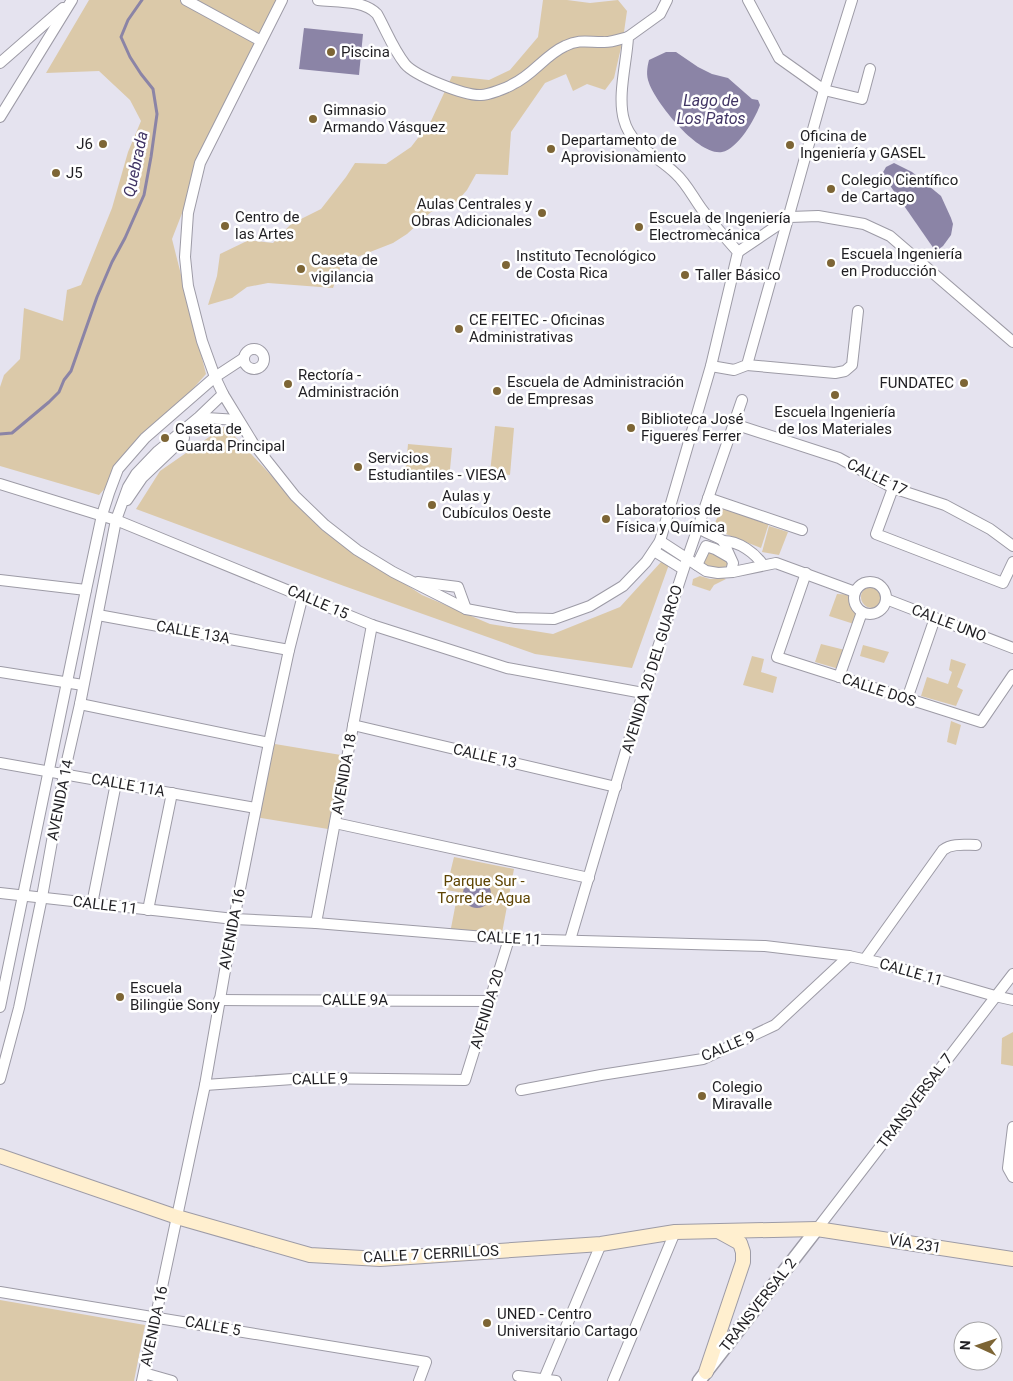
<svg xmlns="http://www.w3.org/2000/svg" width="1013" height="1381" font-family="Roboto,sans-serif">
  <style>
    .green { fill: #dbc9a9 }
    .water { fill: #8b84a6 }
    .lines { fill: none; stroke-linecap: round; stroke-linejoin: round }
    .stream { stroke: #8b84a6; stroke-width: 3 }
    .minor-casing { stroke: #9d9ba6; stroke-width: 12 }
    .tertiary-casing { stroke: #9d9ba6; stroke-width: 15 }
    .secondary-casing { stroke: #9d9ba6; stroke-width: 16 }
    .minor { stroke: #fff; stroke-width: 10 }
    .tertiary { stroke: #fff; stroke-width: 12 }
    .secondary { stroke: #ffefcf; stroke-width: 14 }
    .poi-dot { fill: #7d6535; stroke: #fff; stroke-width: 2 }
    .labels { text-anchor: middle; stroke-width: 5; stroke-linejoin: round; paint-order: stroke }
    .poi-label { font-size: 15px; fill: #201f23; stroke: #fff; text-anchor: start }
    .street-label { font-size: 15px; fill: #201f23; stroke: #fff }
    .park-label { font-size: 15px; fill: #5e4403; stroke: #fff }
    .water-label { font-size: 16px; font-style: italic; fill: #403464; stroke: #fff }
  </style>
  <rect width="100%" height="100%" fill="#e5e3ef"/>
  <g class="green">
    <path d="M89 0H277L209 144 172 239 206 374 99 495 0 466V387L4 375 20 359 24 308 63 321 67 290 81 285 112 208 128 152 141 121 130 100 99 71 46 73Z"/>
    <path d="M543 0H567L590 3 618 0 627 11 623 39 614 78 605 90 587 84 573 91 566 74 545 83 511 132 508 175 476 174 467 190 453 206 431 212 407 234 393 243 342 263 333 288 268 283 247 287 232 298 208 305 217 276 220 254 249 240 273 243 291 224 321 209 346 177 355 163 386 164 411 147 431 121 452 76 489 80 510 70 538 37Z"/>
    <path d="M225 426 322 530 422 595 490 624 553 634 620 607 661 562 672 556 632 668 535 654 344 586 136 509 160 471Z"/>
    <path d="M495 426 514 428 510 475 490 473Z"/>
    <path d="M408 444 452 448 449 480 405 476Z"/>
    <path d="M721 507 769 523 761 548 713 529Z"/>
    <path d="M769 526 788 532 779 555 762 552Z"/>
    <path d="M708 549 729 562 728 566 720 568H705L700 559Z"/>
    <path d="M700 576 710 579 723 578 726 579 714 585 710 591 692 585 693 579Z"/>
    <circle cx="872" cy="597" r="11"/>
    <path d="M837 594 854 595 857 612 854 624 829 616Z"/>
    <path d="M821 644 845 650 839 669 815 662Z"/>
    <path d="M863 645 889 652 884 663 860 656Z"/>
    <path d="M752 656 764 659 761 672 777 677 773 693 743 685Z"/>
    <path d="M951 659 966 664 957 687 963 690 956 706 921 696 927 677 948 684 952 672 949 670Z"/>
    <path d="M951 721 961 725 956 745 947 742Z"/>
    <path d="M269 743 347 756 334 830 255 817Z"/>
    <path d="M454 857 514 869 502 933 448 931 451 928 458 892 446 890Z"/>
    <path d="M1013 1032V1066L1001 1064 1002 1038Z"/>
    <path d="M0 1300 145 1325 134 1381H0Z"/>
  </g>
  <g class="water">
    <path d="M304 28 363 34 359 75 299 69Z"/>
    <path d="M666 52H676L698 67 712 74 728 78 752 99 758 100 760 105C755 119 738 149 722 152 698 156 656 103 649 83 646 75 647 68 649 60Z"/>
    <path d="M894 163 912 172 941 196 951 218 953 224 951 235 943 246 939 249H934L882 174 886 167Z"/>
    <circle cx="477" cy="894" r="14"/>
  </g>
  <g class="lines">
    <path class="stream" d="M0 434 12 433 49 402 59 392 64 380 71 371 97 297 112 262 125 238 144 195 151 157 157 114 153 89 141 74 130 57 121 37 128 20 142 0"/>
    <defs>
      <g id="minor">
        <path d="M186 0 261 41"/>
        <path d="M282 0 200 163 188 213 185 257 188 286 202 341 215 377 223 394 253 443 295 496 325 525 357 550 393 572 466 609 515 618 554 619 590 606 623 586 646 562 660 541 711 366 738 252C725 237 712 223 701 208 693 197 686 183 676 174 658 156 631 147 624 120 617 96 627 61 628 37L660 14 667 0"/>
        <path d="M318 0C337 2 364 0 377 14 386 30 393 49 405 64 415 76 465 96 481 95 488 95 507 88 513 84 533 75 545 55 565 46 579 39 588 42 602 42 611 43 620 39 628 37"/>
        <path d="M748 0 779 58 824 90 862 99 870 69"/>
        <path d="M0 63 63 8"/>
        <path d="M0 117 72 0"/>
        <path d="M738 252 790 217 818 216 864 224 890 236 1013 342"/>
        <circle cx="254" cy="359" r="10"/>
        <path d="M747 365 835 373 845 371 852 365 858 311"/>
        <path d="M711 366 734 370 747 365 824 90 852 0"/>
        <path d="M734 424 839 458 893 488 945 505 990 529 1013 546"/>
        <path d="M199 425 206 418 238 420"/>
        <path d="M0 484 116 520 372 625 507 668 643 693"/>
        <path d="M893 488 876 534 1003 583 1013 562"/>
        <path d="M708 498 802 530"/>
        <path d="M127 500 142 478 184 438"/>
        <path d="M698 527C705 534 718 536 723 541"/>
        <path d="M660 541 706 571 718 573 733 572 776 563 855 592"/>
        <path d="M654 551 683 569"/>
        <path d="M697 565 706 546 715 549 729 557"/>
        <path d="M731 572 733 563 723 541C739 541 755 553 763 565"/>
        <path d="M806 573 777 657 981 722 1013 675"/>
        <path d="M0 580 86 590"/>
        <path d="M418 582 458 587 466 609"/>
        <circle cx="870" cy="598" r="16"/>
        <path d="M886 599 1013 648"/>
        <path d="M98 615 289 650"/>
        <path d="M0 672 83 685"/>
        <path d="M839 677 862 612"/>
        <path d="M907 699 935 618"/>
        <path d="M80 704 269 743"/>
        <path d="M353 725 616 787"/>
        <path d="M0 763 256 808"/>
        <path d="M335 823 589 878"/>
        <path d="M0 893 234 919 316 923 509 939 765 946 849 956 881 963 995 996 1013 1000"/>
        <path d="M92 904 116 783"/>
        <path d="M148 910 172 793"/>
        <path d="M316 923 372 625"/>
        <path d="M570 940 643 693 685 565 742 400"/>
        <path d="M865 959 943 850C952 843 965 845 976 845"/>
        <path d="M219 1000 490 1001"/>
        <path d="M0 1007 86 590 102 515 109 493 118 469 145 438 215 377 244 358"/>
        <path d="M0 1079 19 1008 42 897 64 774 80 704 116 520 128 487 136 474 158 451 199 417 223 394"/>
        <path d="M205 1085 307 1078 465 1080 509 939"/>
        <path d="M521 1090 601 1075 703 1059 775 1025 849 956"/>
        <path d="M1013 1127 1008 1168 1013 1177"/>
        <path d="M817 1229 1013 974"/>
        <path d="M0 1292 426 1362 419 1381"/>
        <path d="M144 1373 172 1381"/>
        <path d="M518 1376 556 1381"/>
        <path d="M544 1379 601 1244"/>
        <path d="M142 1381 205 1085 234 919 269 743 289 650 303 595"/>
        <path d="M613 1381 675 1232"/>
      </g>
      <path id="tertiary" d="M699 1381 817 1229"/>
      <g id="secondary">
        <path d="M0 1156 177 1217 310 1255 380 1259 601 1244 675 1232 817 1229 1013 1259"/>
        <path d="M706 1372 743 1262V1252L740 1243 720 1232"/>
      </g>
    </defs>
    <use href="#minor" class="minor-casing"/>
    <use href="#tertiary" class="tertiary-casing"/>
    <use href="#secondary" class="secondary-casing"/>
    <use href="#minor" class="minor"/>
    <use href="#tertiary" class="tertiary"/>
    <use href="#secondary" class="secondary"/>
  </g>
  <g class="poi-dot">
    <circle cx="331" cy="52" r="5"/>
    <circle cx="313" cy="119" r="5"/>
    <circle cx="103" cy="144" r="5"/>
    <circle cx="790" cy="145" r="5"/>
    <circle cx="551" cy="149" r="5"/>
    <circle cx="56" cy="173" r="5"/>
    <circle cx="831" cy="189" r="5"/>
    <circle cx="542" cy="213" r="5"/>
    <circle cx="225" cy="226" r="5"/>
    <circle cx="639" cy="227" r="5"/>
    <circle cx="831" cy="263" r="5"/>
    <circle cx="506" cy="265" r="5"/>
    <circle cx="301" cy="269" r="5"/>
    <circle cx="685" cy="275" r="5"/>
    <circle cx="459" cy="329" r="5"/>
    <circle cx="964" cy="383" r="5"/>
    <circle cx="288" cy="384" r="5"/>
    <circle cx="497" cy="391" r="5"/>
    <circle cx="835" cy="395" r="5"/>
    <circle cx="631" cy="428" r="5"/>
    <circle cx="165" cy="438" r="5"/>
    <circle cx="358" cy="467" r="5"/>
    <circle cx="432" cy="505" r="5"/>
    <circle cx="606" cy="519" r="5"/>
    <circle cx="120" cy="997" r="5"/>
    <circle cx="702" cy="1096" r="5"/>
    <circle cx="487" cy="1323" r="5"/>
  </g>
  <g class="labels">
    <g class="poi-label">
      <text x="341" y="57">Piscina</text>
      <text x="323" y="115">Gimnasio<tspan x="323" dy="17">Armando Vásquez</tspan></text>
      <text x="800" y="141">Oficina de<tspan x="800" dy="17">Ingeniería y GASEL</tspan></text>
      <text x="561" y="145">Departamento de<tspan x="561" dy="17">Aprovisionamiento</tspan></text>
      <text x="93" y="149" text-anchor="end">J6</text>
      <text x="66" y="178">J5</text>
      <text x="841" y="185">Colegio Científico<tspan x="841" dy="17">de Cartago</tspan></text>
      <text x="532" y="209" text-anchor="end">Aulas Centrales y<tspan x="532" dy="17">Obras Adicionales</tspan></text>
      <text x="235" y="222">Centro de<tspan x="235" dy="17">las Artes</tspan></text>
      <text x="649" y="223">Escuela de Ingeniería<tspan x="649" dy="17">Electromecánica</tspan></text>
      <text x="841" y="259">Escuela Ingeniería<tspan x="841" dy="17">en Producción</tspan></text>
      <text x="516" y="261">Instituto Tecnológico<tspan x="516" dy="17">de Costa Rica</tspan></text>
      <text x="311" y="265">Caseta de<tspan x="311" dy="17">vigilancia</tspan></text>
      <text x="695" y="280">Taller Básico</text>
      <text x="469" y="325">CE FEITEC - Oficinas<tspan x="469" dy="17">Administrativas</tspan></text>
      <text x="298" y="380">Rectoría -<tspan x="298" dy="17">Administración</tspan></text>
      <text x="507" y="387">Escuela de Administración<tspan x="507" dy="17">de Empresas</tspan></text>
      <text x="954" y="388" text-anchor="end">FUNDATEC</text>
      <text x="835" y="417" text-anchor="middle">Escuela Ingeniería<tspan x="835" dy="17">de los Materiales</tspan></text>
      <text x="641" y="424">Biblioteca José<tspan x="641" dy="17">Figueres Ferrer</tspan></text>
      <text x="175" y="434">Caseta de<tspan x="175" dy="17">Guarda Principal</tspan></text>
      <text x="368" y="463">Servicios<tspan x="368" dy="17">Estudiantiles - VIESA</tspan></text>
      <text x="442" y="501">Aulas y<tspan x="442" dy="17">Cubículos Oeste</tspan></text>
      <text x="616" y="515">Laboratorios de<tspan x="616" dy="17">Física y Química</tspan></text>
      <text x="130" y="993">Escuela<tspan x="130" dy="17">Bilingüe Sony</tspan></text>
      <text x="712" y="1092">Colegio<tspan x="712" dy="17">Miravalle</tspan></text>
      <text x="497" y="1319">UNED - Centro<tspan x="497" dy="17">Universitario Cartago</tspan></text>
    </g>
    <g class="street-label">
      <text transform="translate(877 477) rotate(26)" y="5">CALLE 17</text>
      <text transform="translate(318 602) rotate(23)" y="5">CALLE 15</text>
      <text transform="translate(949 623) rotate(21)" y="5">CALLE UNO</text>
      <text transform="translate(193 632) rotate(10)" y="5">CALLE 13A</text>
      <text transform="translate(652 669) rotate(-73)" y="5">AVENIDA 20 DEL GUARCO</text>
      <text transform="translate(879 690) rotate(18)" y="5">CALLE DOS</text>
      <text transform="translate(485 756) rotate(13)" y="5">CALLE 13</text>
      <text transform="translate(344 774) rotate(-80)" y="5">AVENIDA 18</text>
      <text transform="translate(128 785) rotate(10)" y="5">CALLE 11A</text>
      <text transform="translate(60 800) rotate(-79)" y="5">AVENIDA 14</text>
      <text transform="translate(105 905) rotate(7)" y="5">CALLE 11</text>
      <text transform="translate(232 929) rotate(-79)" y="5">AVENIDA 16</text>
      <text transform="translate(509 938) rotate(3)" y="5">CALLE 11</text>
      <text transform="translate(911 972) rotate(16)" y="5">CALLE 11</text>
      <text x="355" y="1005">CALLE 9A</text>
      <text transform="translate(487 1009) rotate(-73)" y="5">AVENIDA 20</text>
      <text transform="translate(728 1046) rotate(-23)" y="5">CALLE 9</text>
      <text transform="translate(320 1079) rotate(-1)" y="5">CALLE 9</text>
      <text transform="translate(915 1101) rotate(-53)" y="5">TRANSVERSAL 7</text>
      <text transform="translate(915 1244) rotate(9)" y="5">VÍA 231</text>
      <text transform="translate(431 1254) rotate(-3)" y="5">CALLE 7 CERRILLOS</text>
      <text transform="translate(758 1305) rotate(-52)" y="5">TRANSVERSAL 2</text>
      <text transform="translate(154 1326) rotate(-78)" y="5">AVENIDA 16</text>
      <text transform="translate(213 1326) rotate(10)" y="5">CALLE 5</text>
    </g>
    <g class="park-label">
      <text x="484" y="886">Parque Sur -<tspan x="484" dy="17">Torre de Agua</tspan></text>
    </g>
    <g class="water-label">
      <text x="711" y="106">Lago de<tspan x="711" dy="18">Los Patos</tspan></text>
      <text transform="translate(135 164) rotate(-78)" y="6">Quebrada</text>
    </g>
  </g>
  <g transform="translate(978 1346) rotate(273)"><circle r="24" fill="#ffffff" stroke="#a6a5a7"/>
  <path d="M0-4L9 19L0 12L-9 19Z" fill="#7d6535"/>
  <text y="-8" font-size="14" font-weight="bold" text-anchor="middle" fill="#201f23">N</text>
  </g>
</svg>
